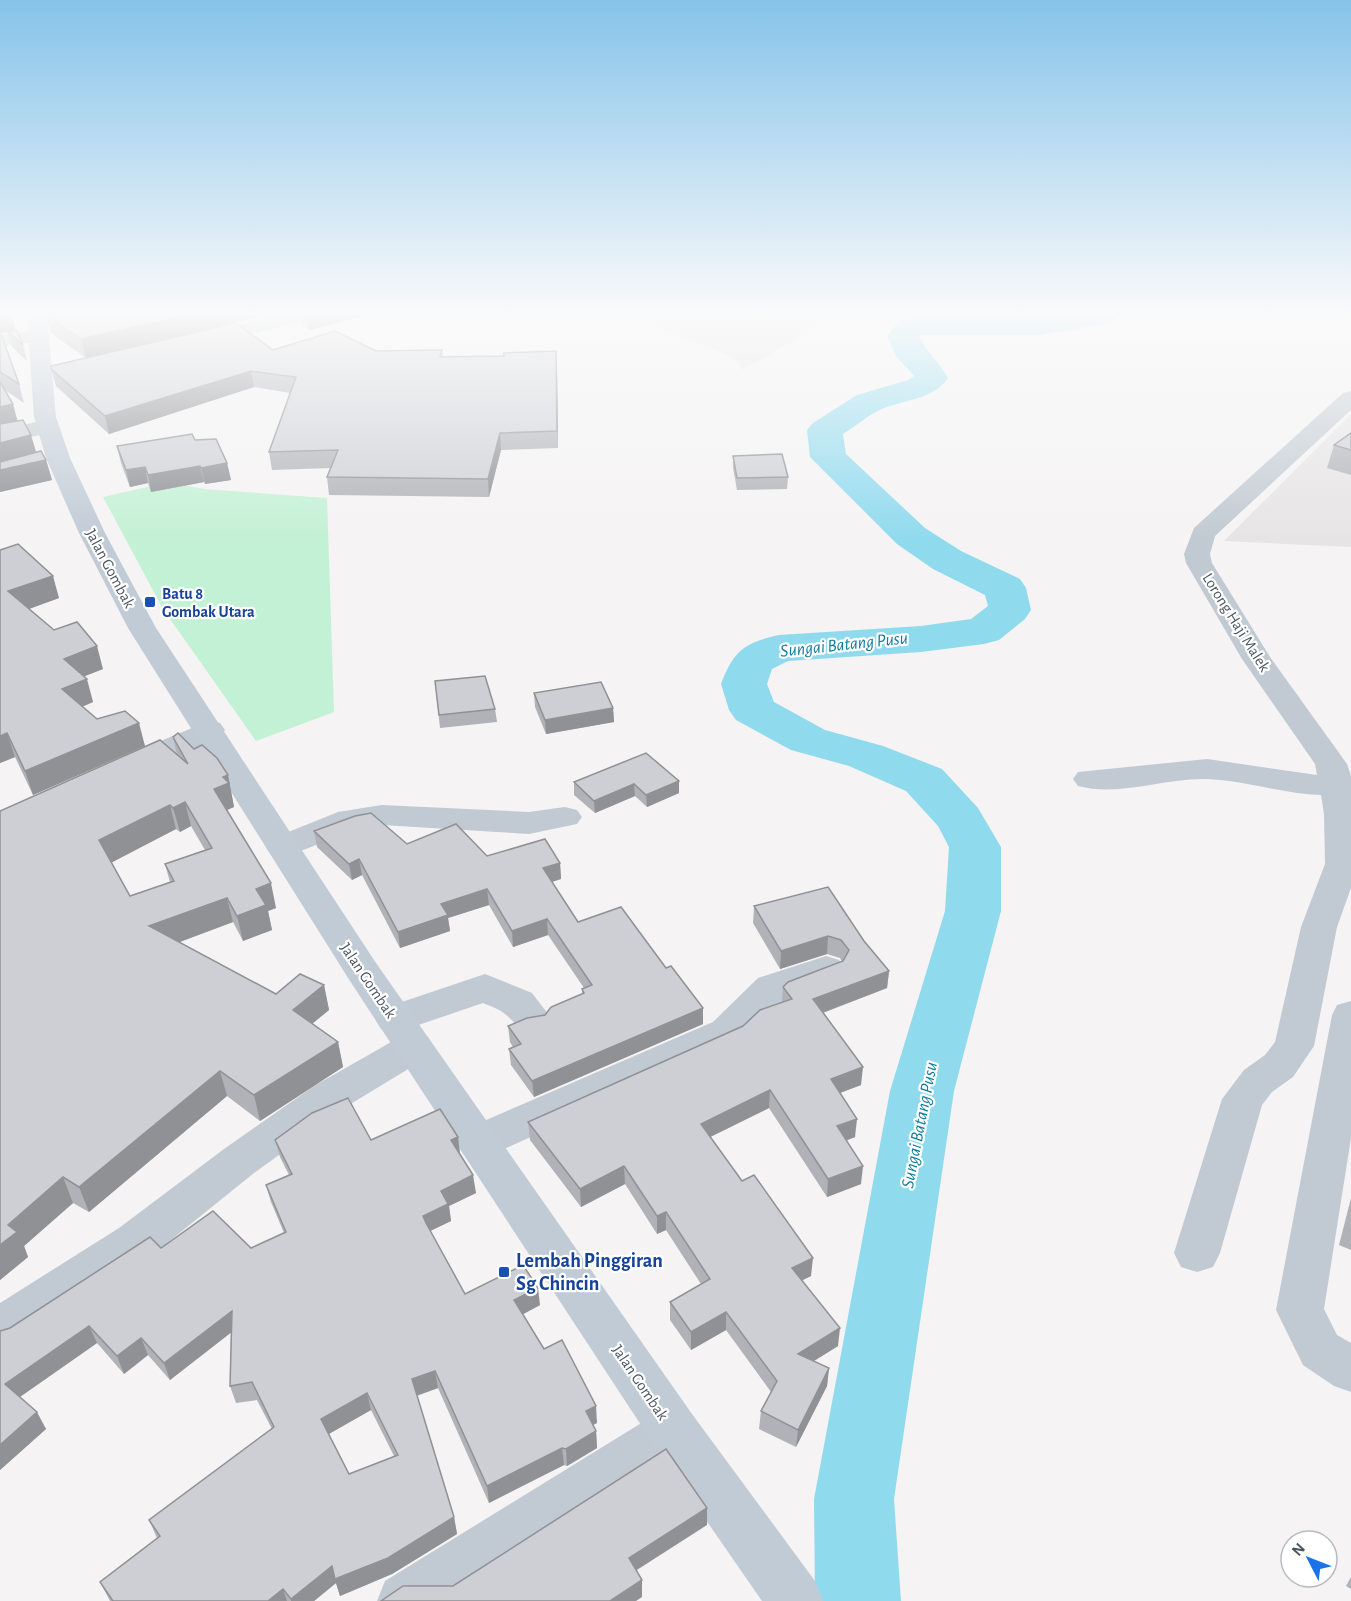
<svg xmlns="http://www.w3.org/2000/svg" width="1351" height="1601" font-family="'Alegreya Sans',sans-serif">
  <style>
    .education { fill: #e6e4e5 }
    .green { fill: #c3f1d5 }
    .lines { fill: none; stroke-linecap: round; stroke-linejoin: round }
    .river { fill: #90daee; fill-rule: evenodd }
    .street { fill: #c1cad2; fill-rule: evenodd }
    .secondary { fill: #c1cbd6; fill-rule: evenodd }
    .wall { fill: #b0b2b7; fill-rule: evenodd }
    .shaded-wall { fill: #909195 }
    .building { fill: #cdcfd5; stroke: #909195; stroke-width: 1.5; fill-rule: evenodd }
    .transit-dot { fill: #1a4fb4; stroke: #fff; stroke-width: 2 }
    .labels { text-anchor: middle; stroke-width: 4.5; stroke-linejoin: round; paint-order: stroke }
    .street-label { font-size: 16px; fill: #4a5661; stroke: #fff }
    .transit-label { font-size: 16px; font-weight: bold; fill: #164399; stroke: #fff; text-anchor: start }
    .water-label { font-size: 18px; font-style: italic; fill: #0c7c9b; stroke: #fff }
    .near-transit-label { font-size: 20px; font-weight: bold; fill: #164399; stroke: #fff; text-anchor: start }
  </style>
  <rect width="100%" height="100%" fill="#f5f3f3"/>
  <g class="education">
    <path d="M625 315H837L743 370 732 357Z"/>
    <path d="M1351 414V547L1224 541Z"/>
  </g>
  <path class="green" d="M169 482 204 489 327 498 334 712 256 741 163 609 103 497Z"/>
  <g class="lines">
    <path class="river" d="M930 315H1119L1115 321 1104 324 1039 335H921L919 337C927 353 940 363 948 378 933 400 906 399 882 409 869 414 856 426 843 434L846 454 925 528 961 551 1020 579 1026 588 1031 610 1025 619 999 640 984 644 921 652 788 661 772 669 767 684 774 702 825 730 883 746 942 769 978 808 1001 847V911L954 1091 894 1499 901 1601H815L814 1499 890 1091 945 911 949 847 938 826 906 791 849 766 791 750 736 720 729 710 721 684C734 650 744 643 779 635L921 626 971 619 988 606 985 595 933 569 897 544 810 457 807 430 813 423 857 395 908 380 914 376 896 356 887 336 900 320Z"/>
    <g class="street">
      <path d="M280 315H315L313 319 202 346 195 344 192 340 195 336Z"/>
      <path d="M40 330 47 332 50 336 47 340 0 347V335Z"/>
      <path d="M1351 391V410L1215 536 1210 554 1212 563 1270 657 1347 764 1351 776V888L1337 927 1314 1046 1293 1077 1272 1092 1262 1105 1220 1253 1213 1267 1197 1272 1181 1267 1174 1253 1222 1099 1244 1070 1265 1055 1275 1042 1301 927 1325 864 1324 814 1321 795C1282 794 1245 780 1206 779 1163 778 1120 797 1078 786L1073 779 1078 772 1207 759 1317 775 1315 764 1242 659 1186 563 1184 554 1194 528 1343 393Z"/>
      <path d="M48 420 56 422 59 427 56 432 0 443V429Z"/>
      <path d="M209 721 220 723 225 730 220 737 139 773 128 776 117 773 112 766 117 759Z"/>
      <path d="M382 805 529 812 565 807 577 810 582 817 577 824 529 834 382 825 357 829 283 858 271 855 266 847 271 839 338 812Z"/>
      <path d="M826 956 839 960 845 969 839 978 786 998 741 1042 493 1154 478 1159 463 1154 457 1142 463 1130 713 1022 758 978Z"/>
      <path d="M485 974 532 993 552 1019 546 1029C520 1037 522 1028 505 1014 499 1009 490 1006 483 1003L395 1033 381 1029 375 1019 381 1009Z"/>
      <path d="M1351 1001V1138L1324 1309 1337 1335 1351 1343V1392L1334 1386 1303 1365 1276 1310 1332 1015 1337 1005Z"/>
      <path d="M414 1032 428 1037 434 1047 428 1057 344 1108 254 1173 151 1256 17 1343 0 1349V1303L119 1228 224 1149 314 1086 400 1037Z"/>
      <path d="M674 1407 692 1414 699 1431 692 1448 455 1601H377L385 1581 656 1414Z"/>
    </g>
    <path class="secondary" d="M27 315H47L56 417 70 458 105 533 156 628 376 963 692 1414 815 1581 823 1601H762L656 1448 350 981 128 628 79 533 46 458 34 417Z"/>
  </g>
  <g class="wall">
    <path d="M0 315 16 330 23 345 27 361 12 347 8 332 1 333 19 384 24 403 5 390 18 421 36 452 46 460 52 480 0 492Z"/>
    <path d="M46 315 165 339 273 350 376 351 442 350 443 357 557 368 558 448 501 450 489 497 329 495 327 477 330 468 272 470 269 452 290 393 254 387 109 434 56 386 51 369 86 358 51 333Z"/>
    <path d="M300 315H367L310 330 302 324Z"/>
    <path d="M1351 433V475L1327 468 1334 445Z"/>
    <path d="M195 440 227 463 231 480 205 484 204 482 151 492 148 483 130 487 121 463 117 446Z"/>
    <path d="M733 456 788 477 787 489 737 490 733 468Z"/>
    <path d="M0 550 59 598 29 609 103 669 84 676 93 702 82 707 97 719 145 746 33 795 15 757 0 763Z"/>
    <path d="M435 681 495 709 497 722 440 728Z"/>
    <path d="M534 693 613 708 614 722 546 734 535 707Z"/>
    <path d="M173 737 194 749 228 775 234 807 226 810 276 908 268 911 272 930 243 941 233 922 179 942 276 994 324 985 329 1010 312 1024 338 1042 343 1067 260 1121 227 1096 89 1212 73 1203 24 1246 28 1257 0 1280V811L177 755ZM191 826 205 850 165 864 170 882 130 896 111 862 176 829 180 832Z"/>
    <path d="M679 781V793L647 807 635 796 595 813 574 795V782Z"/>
    <path d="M314 831 487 856 560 863 561 879 552 882 578 922 703 1024 534 1097 511 1065 509 1049 513 1047 510 1042 508 1026 545 1015 582 994V989L584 988 548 935 513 947 489 905 448 918 450 931 400 948 362 875 352 880 317 847Z"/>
    <path d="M754 906 864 941 889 971 887 988 823 1013 861 1085 840 1093 855 1137 846 1141 861 1184 827 1197 769 1108 710 1137 811 1276 802 1280 838 1346 814 1361 829 1368 827 1386 796 1447 759 1429 761 1411 771 1392 726 1330 691 1350 670 1320V1302L701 1284 666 1230 657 1234 625 1184 581 1207 530 1140 528 1122 743 1026 782 1002 783 987 842 962 840 958 827 954 780 969 753 923Z"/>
    <path d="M458 1137 460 1154 476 1193 449 1206 451 1221 430 1231 465 1294 540 1305 523 1314 544 1349 597 1423 593 1425 596 1431 597 1448 567 1466 564 1465 489 1503 438 1388 417 1396 454 1517 457 1534 392 1574 340 1596 336 1583 314 1601H110L100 1582 157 1538 149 1520 272 1429 257 1400 236 1403 230 1386 231 1332 170 1380 148 1355 124 1374 97 1343 20 1397 46 1429 0 1470V1331L10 1328 161 1248H251L284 1233 271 1202 266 1185 289 1175 280 1157 275 1140H371ZM371 1410 394 1456 349 1474 329 1434Z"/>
    <path d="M1351 1198V1250L1339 1245Z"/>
    <path d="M1351 1577V1589L1346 1586Z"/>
  </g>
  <g class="shaded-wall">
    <path d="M0 315H12L16 331 0 333Z"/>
    <path d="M187 315H267L86 358 81 339Z"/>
    <path d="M308 315H367L310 330Z"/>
    <path d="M556 351 557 368 558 448 557 431Z"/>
    <path d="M251 371 254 387 109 434 105 416Z"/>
    <path d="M13 404 18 423 0 427V407Z"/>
    <path d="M500 433 501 450 489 497 488 479Z"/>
    <path d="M31 435 37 455 0 465V443Z"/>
    <path d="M46 460 52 480 0 492V470Z"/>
    <path d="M227 463 231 480 205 484 201 468Z"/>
    <path d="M200 466 204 482 151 492 148 475Z"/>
    <path d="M145 467 148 483 130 487 126 470Z"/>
    <path d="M53 576 59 598 15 614 8 591Z"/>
    <path d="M97 646 103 669 70 682 64 659Z"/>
    <path d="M87 679 93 702 69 712 62 689Z"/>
    <path d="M613 708 614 722 546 734 545 720Z"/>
    <path d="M139 723 145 746 33 795 25 771Z"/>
    <path d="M7 733 15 757 0 763V736Z"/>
    <path d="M228 775 234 807 220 813 214 789 223 777Z"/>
    <path d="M679 781V793L647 807 646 795Z"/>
    <path d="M634 784 635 796 595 813 594 801Z"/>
    <path d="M185 802 191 826 180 832 173 808Z"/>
    <path d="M170 805 176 829 107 865 99 840Z"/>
    <path d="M359 859 362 875 352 880 349 864Z"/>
    <path d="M560 863 561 879 544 884 543 868Z"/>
    <path d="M271 883 276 908 268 911 272 930 243 941 237 916 256 889Z"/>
    <path d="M487 889 489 905 448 918 450 931 400 948 398 932 441 904Z"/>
    <path d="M227 898 233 922 156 951 149 926Z"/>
    <path d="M547 919 548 935 513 947 512 931Z"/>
    <path d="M828 936 827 954 780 969 781 951Z"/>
    <path d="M889 971 887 988 811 1017 813 999Z"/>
    <path d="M324 985 329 1010 298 1035 293 1010Z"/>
    <path d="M703 1008V1024L534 1097 532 1081Z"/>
    <path d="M338 1042 343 1067 260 1121 254 1095Z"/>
    <path d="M863 1067 861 1085 829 1097 831 1079Z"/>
    <path d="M220 1071 227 1096 89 1212 79 1187Z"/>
    <path d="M770 1090 769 1108 700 1142 701 1124Z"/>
    <path d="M857 1119 855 1137 835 1144 837 1126Z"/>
    <path d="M458 1137 460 1154 453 1157 451 1140Z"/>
    <path d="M624 1166 625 1184 581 1207 580 1189Z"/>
    <path d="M863 1166 861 1184 827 1197 828 1179Z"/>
    <path d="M473 1175 476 1193 449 1206 451 1221 426 1233 423 1216 441 1191Z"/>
    <path d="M63 1177 73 1203 24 1246 28 1257 0 1280V1245L8 1225Z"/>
    <path d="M666 1212V1230L657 1234V1216Z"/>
    <path d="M813 1258 811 1276 791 1286 792 1268Z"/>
    <path d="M538 1288 540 1305 516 1318 514 1300Z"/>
    <path d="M232 1311 237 1328 170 1380 164 1363Z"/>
    <path d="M726 1312V1330L691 1350V1332Z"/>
    <path d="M89 1326 97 1343 14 1401 5 1384Z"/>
    <path d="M840 1328 838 1346 796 1372 798 1354Z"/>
    <path d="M141 1338 148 1355 124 1374 117 1356Z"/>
    <path d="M829 1368 827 1386 796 1447 798 1430Z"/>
    <path d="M435 1371 438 1388 415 1396 412 1379Z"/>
    <path d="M367 1393 371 1410 325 1436 321 1419Z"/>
    <path d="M596 1406 597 1423 587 1428 586 1411Z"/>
    <path d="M37 1412 46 1429 0 1470V1445Z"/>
    <path d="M596 1431 597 1448 567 1466 566 1449Z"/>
    <path d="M562 1448 564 1465 489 1503 487 1486Z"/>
    <path d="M707 1508V1525L629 1575V1558Z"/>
    <path d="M454 1517 457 1534 392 1574 340 1596 336 1583 314 1601H291V1599L332 1566Z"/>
    <path d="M642 1580V1597L636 1601H610Z"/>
    <path d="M283 1589 287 1601H268Z"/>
  </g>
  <g class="building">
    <path d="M46 315H187L81 339Z"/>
    <path d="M236 323 273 350 335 331 376 351 442 350 440 357 504 356V353L556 351 557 431 500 433 488 479 327 477 338 450 269 452 296 377 251 371 105 416 51 369V366Z"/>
    <path d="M17 330 23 345 8 332Z"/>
    <path d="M0 331 19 384 0 372Z"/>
    <path d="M0 382 13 404 0 407Z"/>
    <path d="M23 420 31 435 0 443V424Z"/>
    <path d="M1351 433V450L1334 445Z"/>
    <path d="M192 434 195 440 216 439 227 463 201 468 200 466 148 475 145 467 126 470 117 446Z"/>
    <path d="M41 451 46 460 0 470V462Z"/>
    <path d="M782 454 788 477 737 478 733 456Z"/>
    <path d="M18 544 53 576 8 591 54 630 77 622 97 646 64 659 87 679 62 689 97 719 125 711 139 723 25 771 7 733 0 736V550Z"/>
    <path d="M485 676 495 709 439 715 435 681Z"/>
    <path d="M601 682 613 708 545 720 534 693Z"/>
    <path d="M178 733 194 749 202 745 217 758 228 775 223 777 229 783 214 789 271 883 256 889 266 905 237 916 227 898 149 926 276 994 300 974 324 985 293 1010 338 1042 254 1095 220 1071 79 1187 63 1177 8 1225 17 1232 0 1245V811L160 740 188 764 173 737ZM185 802 212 848 165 864 174 881 130 896 99 840 170 805 173 808Z"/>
    <path d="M646 753 679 781 646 795 634 784 594 801 574 782Z"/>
    <path d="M371 813 407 844 456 824 487 856 545 839 560 863 543 868 578 922 621 907 666 968 671 966 703 1008 532 1081 509 1049 521 1044 508 1026 527 1018 545 1015 551 1007 584 993 582 989 592 985 547 919 512 931 487 889 441 904 448 915 398 932 359 859 349 864 314 831 355 816Z"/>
    <path d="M828 887 864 941 889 971 813 999 863 1067 831 1079 857 1119 837 1126 863 1166 828 1179 770 1090 701 1124 742 1181 754 1175 813 1258 792 1268 840 1328 798 1354 829 1368 798 1430 761 1411 777 1381 726 1312 691 1332 670 1302 710 1279 666 1212 657 1216 624 1166 580 1189 528 1122 743 1026 760 1010 792 999 783 987 788 982 843 961 849 950 841 940 828 936 781 951 754 906Z"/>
    <path d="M348 1098 371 1140 440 1109 458 1137 451 1140 473 1175 441 1191 448 1204 423 1216 426 1223 465 1294 523 1265 538 1288 514 1300 544 1349 562 1340 596 1406 586 1411 596 1431 566 1449 562 1448 487 1486 435 1371 412 1379 454 1517 388 1558 335 1579 332 1566 291 1599 283 1589 268 1601H113L100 1582 160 1536 149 1520 274 1427 252 1382 230 1386 232 1311 164 1363 141 1338 117 1356 89 1326 5 1384 37 1412 0 1445V1331L10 1328 150 1237 161 1248 213 1211 251 1248 286 1232 266 1185 292 1174 275 1140 312 1113ZM367 1393 398 1455 349 1474 321 1419Z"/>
    <path d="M666 1449 707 1508 629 1558 642 1580 610 1601H381L403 1586H453Z"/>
  </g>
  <linearGradient id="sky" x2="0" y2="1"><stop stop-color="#85c3ea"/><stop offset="0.58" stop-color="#fafafa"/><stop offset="1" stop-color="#fafafa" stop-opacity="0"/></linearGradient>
  <rect width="1351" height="540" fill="url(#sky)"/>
  <g class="transit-dot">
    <rect x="144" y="596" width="12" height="12" rx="3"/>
    <rect x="498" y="1266" width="12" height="12" rx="3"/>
  </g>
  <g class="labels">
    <g class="street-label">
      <text transform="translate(111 568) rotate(62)" y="6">Jalan Gombak</text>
      <text transform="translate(1237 622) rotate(58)" y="6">Lorong Haji Malek</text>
      <text transform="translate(369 980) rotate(56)" y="6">Jalan Gombak</text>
      <text transform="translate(641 1382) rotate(56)" y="6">Jalan Gombak</text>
    </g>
    <g class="transit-label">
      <text x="162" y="599">Batu 8<tspan x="162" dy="18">Gombak Utara</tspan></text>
    </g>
    <g class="water-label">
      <text transform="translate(844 644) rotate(-6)" y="6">Sungai Batang Pusu</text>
      <text transform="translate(919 1125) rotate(-79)" y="6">Sungai Batang Pusu</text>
    </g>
    <g class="near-transit-label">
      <text x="516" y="1267">Lembah Pinggiran<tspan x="516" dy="23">Sg Chincin</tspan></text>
    </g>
  </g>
  <g transform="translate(1309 1559) rotate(312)"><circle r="28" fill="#ffffff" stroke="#b7bbc0" stroke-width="1.5"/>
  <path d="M0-4.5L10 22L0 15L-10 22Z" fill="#1a73e8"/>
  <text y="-9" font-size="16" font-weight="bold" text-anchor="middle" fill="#4a5661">N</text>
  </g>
</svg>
